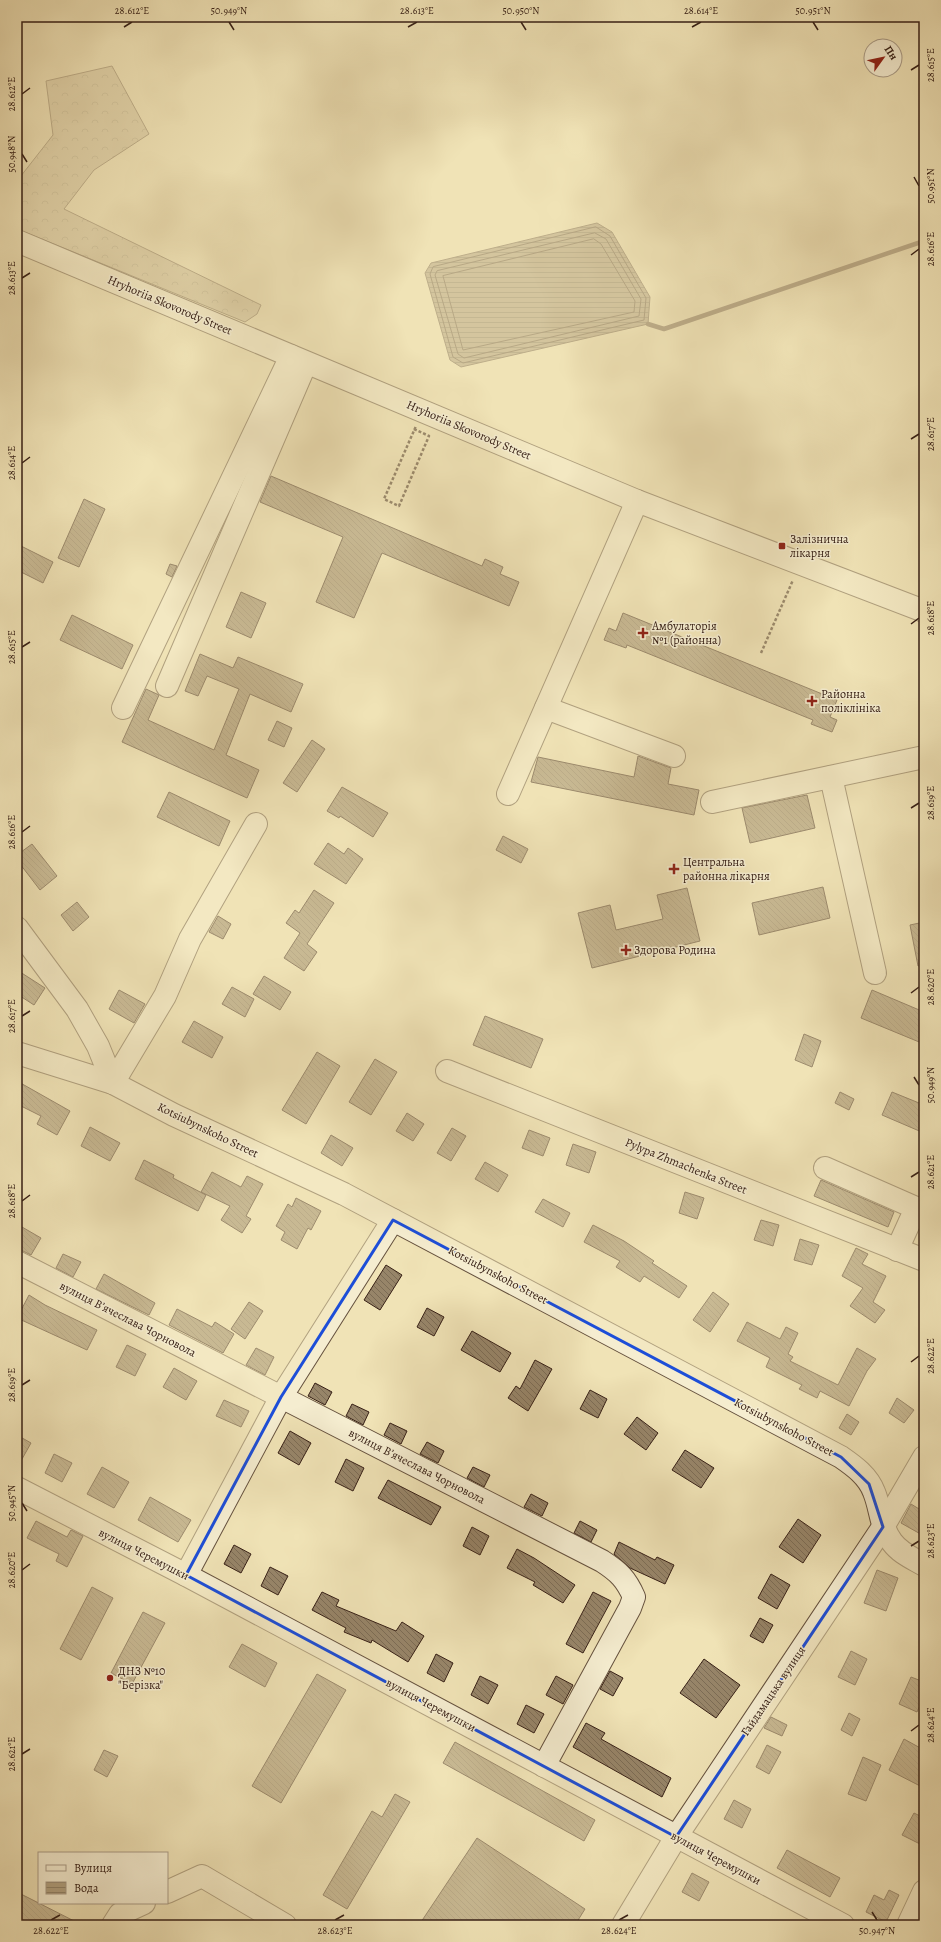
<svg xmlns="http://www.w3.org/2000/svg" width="941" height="1942" font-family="Alegreya,serif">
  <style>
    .forest { fill: url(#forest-crowns); stroke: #847158 }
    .water { fill: url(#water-rules); stroke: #806d56 }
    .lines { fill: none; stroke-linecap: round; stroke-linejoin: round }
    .shore { stroke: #74604b; stroke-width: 1 }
    .stream { stroke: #806d56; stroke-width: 4.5 }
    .building { fill: url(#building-back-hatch); stroke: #372016 }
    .minor-casing { stroke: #65513e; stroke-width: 24 }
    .path { stroke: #372016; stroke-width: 2.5; stroke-dasharray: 3 2; stroke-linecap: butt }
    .minor { stroke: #f5edd0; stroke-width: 22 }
    .marked { fill: none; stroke: #1d4ed8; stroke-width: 3; stroke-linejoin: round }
    .ticks { fill: none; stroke: #372016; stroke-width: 1.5 }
    .poi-dot { fill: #8f2418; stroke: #f5edd0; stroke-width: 1.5 }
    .labels { text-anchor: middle; stroke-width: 3; stroke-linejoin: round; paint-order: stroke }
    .street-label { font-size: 12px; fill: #372016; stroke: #f5edd0 }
    .poi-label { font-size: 12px; fill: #372016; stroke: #f5edd0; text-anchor: start }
    .neatline { fill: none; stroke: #372016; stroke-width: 1.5 }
    .ticks-label { font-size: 10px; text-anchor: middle; fill: #372016 }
  </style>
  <defs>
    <pattern id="forest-crowns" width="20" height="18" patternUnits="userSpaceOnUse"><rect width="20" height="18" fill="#d1c29b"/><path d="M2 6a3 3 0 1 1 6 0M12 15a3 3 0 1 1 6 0" fill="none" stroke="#b4a685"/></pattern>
    <pattern id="water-rules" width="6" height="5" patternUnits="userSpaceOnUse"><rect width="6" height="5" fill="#b1a180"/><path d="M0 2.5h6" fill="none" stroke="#918368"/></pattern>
    <pattern id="building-back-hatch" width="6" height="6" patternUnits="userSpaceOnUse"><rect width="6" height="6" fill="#978569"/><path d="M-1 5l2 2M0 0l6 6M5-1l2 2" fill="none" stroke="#7c6c55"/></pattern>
  </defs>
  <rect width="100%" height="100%" fill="#f0e3b6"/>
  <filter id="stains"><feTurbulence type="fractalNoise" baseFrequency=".005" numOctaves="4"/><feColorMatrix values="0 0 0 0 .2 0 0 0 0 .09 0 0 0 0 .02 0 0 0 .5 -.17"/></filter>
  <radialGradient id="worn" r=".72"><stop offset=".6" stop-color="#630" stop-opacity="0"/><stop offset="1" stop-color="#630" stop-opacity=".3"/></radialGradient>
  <path class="forest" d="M112 66 149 134 94 170 64 209 261 305 257 314 245 322 17 229V181L53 135 46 81Z"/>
  <path class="water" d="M597 223 612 232 650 297 648 324 461 367 450 360 425 273 431 263Z"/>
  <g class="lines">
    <g class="shore">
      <path d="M596 227 610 236 646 298 644 320 463 363 453 357 430 274 433 267Z"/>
      <path d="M595 233 606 239 641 299 639 316 464 358 458 354 435 275 437 271Z"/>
      <path d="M594 239 601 244 635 301 634 312 463 350 443 276Z"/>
    </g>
    <path class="stream" d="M648 324 664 329 924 241"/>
  </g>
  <g class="building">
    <path d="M271 476 482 566 485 559 503 567 500 574 519 582 509 606 382 553 354 618 316 602 343 537 260 502Z"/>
    <path d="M84 499 105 509 79 567 58 558Z"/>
    <path d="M17 544 53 562 43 583 17 570Z"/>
    <path d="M170 564 177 566 172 577 166 574Z"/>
    <path d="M241 592 266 603 251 638 226 627Z"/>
    <path d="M623 613 837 700 830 717 837 720 832 732 811 724 813 720 627 645 626 648 604 640 609 628 616 631Z"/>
    <path d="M72 615 133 645 122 669 60 640Z"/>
    <path d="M200 654 233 668 238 657 303 684 291 712 250 694 226 755 259 770 247 798 122 742 146 689 159 695 148 720 214 750 239 689 207 676 198 696 185 691Z"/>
    <path d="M277 721 292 728 284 747 268 740Z"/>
    <path d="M312 740 325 749 297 792 283 783Z"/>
    <path d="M638 756 671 768 668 784 699 790 694 815 531 782 538 757 634 777Z"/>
    <path d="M342 787 388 813 373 837 340 816 339 818 327 811Z"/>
    <path d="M169 792 230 821 219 846 157 817Z"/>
    <path d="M807 795 815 828 750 843 742 808Z"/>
    <path d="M503 836 528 849 521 863 496 850Z"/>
    <path d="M328 843 344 854 348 848 363 859 346 884 314 864Z"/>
    <path d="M32 844 57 876 40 890 17 860V855Z"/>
    <path d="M823 887 830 918 759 935 752 903Z"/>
    <path d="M687 888 700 941 592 968 578 913 610 905 616 930 663 919 657 895Z"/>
    <path d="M314 890 334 903 307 944 317 952 304 971 284 958 300 933 286 923 295 910 299 913Z"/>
    <path d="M77 902 89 917 73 931 61 915Z"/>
    <path d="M218 916 231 924 223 939 209 932Z"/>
    <path d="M924 922V965L918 966 910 925Z"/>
    <path d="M17 970 45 988 34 1005 17 994Z"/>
    <path d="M264 976 291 992 280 1010 253 994Z"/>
    <path d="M232 987 254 999 245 1017 222 1004Z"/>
    <path d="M119 990 145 1004 134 1023 109 1009Z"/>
    <path d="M872 990 924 1012V1044L861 1018Z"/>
    <path d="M485 1016 543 1039 531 1068 473 1045Z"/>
    <path d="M194 1021 223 1037 212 1058 182 1042Z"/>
    <path d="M804 1034 821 1041 812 1067 795 1060Z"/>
    <path d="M317 1052 340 1066 306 1124 282 1110Z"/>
    <path d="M375 1059 397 1072 371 1115 349 1102Z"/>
    <path d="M17 1081 70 1111 57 1135 37 1124 41 1116 17 1104Z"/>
    <path d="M840 1092 854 1099 849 1110 835 1103Z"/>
    <path d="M892 1092 924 1105V1133L882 1115Z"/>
    <path d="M407 1113 424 1124 413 1141 396 1131Z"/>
    <path d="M90 1127 120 1143 110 1161 81 1146Z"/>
    <path d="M452 1128 466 1136 451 1161 437 1153Z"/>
    <path d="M529 1130 550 1138 543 1156 522 1148Z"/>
    <path d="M331 1135 353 1148 342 1166 321 1153Z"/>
    <path d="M573 1144 596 1152 589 1173 566 1165Z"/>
    <path d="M144 1160 174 1175 173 1178 206 1195 198 1211 135 1179Z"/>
    <path d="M485 1162 508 1175 498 1192 475 1179Z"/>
    <path d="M212 1172 241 1187 247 1176 263 1184 246 1216 251 1219 242 1233 221 1220 230 1206 201 1192Z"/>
    <path d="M821 1180 894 1212 888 1227 814 1196Z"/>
    <path d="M685 1192 704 1198 697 1219 679 1213Z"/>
    <path d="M296 1198 321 1211 311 1230 308 1228 297 1249 281 1240 285 1232 276 1226 288 1204 292 1207Z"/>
    <path d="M543 1199 570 1213 563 1227 535 1212Z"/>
    <path d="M761 1220 779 1225 773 1246 754 1240Z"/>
    <path d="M593 1225 624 1241 654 1261 652 1263 687 1286 679 1298 644 1276 640 1282 616 1267 620 1261 584 1242Z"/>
    <path d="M22 1227 41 1238 31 1255 17 1248V1236Z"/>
    <path d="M800 1239 819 1245 812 1265 794 1260Z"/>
    <path d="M856 1248 868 1254 862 1264 886 1276 873 1302 885 1310 875 1323 850 1306 863 1288 842 1276Z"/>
    <path d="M63 1254 81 1262 73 1277 56 1268Z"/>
    <path d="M386 1265 402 1275 380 1310 364 1300Z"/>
    <path d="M104 1274 155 1303 149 1315 96 1289Z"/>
    <path d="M713 1292 729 1304 710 1332 693 1320Z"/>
    <path d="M29 1295 45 1305 97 1330 87 1350 17 1318Z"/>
    <path d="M249 1302 263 1311 245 1339 231 1329Z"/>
    <path d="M427 1308 444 1317 434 1336 417 1327Z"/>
    <path d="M177 1309 212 1327 215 1322 234 1334 223 1353 169 1325Z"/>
    <path d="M747 1322 780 1339 786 1327 798 1333 788 1354 793 1357 790 1361 838 1385 857 1348 876 1359 867 1371 849 1406 820 1391 817 1398 799 1389 802 1385 766 1367 770 1358 737 1341Z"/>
    <path d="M472 1331 511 1353 500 1372 461 1350Z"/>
    <path d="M127 1345 146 1354 135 1376 116 1367Z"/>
    <path d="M256 1348 274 1357 265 1375 246 1365Z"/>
    <path d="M535 1360 552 1369 528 1411 508 1398 516 1386 520 1389Z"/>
    <path d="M174 1368 197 1381 186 1400 163 1387Z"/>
    <path d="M315 1383 332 1392 325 1405 308 1396Z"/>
    <path d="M590 1390 607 1399 598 1418 580 1409Z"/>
    <path d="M897 1398 914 1410 904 1423 889 1413Z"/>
    <path d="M224 1400 249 1411 241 1427 216 1416Z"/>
    <path d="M352 1404 369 1412 363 1425 346 1416Z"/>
    <path d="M847 1414 859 1422 851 1435 839 1428Z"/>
    <path d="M637 1417 658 1433 646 1450 624 1434Z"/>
    <path d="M390 1423 407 1431 401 1444 384 1435Z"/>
    <path d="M290 1431 311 1443 299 1465 278 1453Z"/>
    <path d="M17 1435 31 1443 17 1468Z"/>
    <path d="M427 1442 444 1451 438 1463 420 1454Z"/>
    <path d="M685 1450 714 1468 701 1488 672 1470Z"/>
    <path d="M54 1454 72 1463 62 1482 45 1473Z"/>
    <path d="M346 1459 364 1468 353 1491 335 1482Z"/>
    <path d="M102 1467 129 1482 114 1508 87 1494Z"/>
    <path d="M473 1467 490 1475 484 1487 467 1478Z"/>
    <path d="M388 1480 441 1507 431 1525 378 1498Z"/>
    <path d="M531 1494 548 1503 542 1516 524 1507Z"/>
    <path d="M150 1497 191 1520 178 1542 138 1520Z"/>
    <path d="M911 1504 924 1512V1536L901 1523Z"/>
    <path d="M798 1519 821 1535 803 1563 779 1547Z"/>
    <path d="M36 1521 67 1537 71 1530 83 1536 67 1567 56 1561 59 1554 27 1538Z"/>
    <path d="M580 1521 597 1530 591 1542 574 1533Z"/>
    <path d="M472 1527 489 1536 480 1555 463 1546Z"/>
    <path d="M619 1542 655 1560 657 1557 674 1565 665 1584 630 1568 614 1554Z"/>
    <path d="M234 1545 251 1554 241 1573 224 1564Z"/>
    <path d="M517 1549 534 1558 575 1585 563 1603 533 1585 535 1582 507 1568Z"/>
    <path d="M270 1567 288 1576 278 1595 261 1586Z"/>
    <path d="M877 1570 898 1578 886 1611 864 1603Z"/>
    <path d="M771 1574 790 1585 777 1609 758 1598Z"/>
    <path d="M92 1587 113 1598 81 1660 60 1649Z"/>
    <path d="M322 1592 339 1600 336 1606 396 1631 402 1622 424 1636 408 1662 372 1640 371 1643 344 1632 346 1628 312 1610Z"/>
    <path d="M593 1592 611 1601 583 1653 566 1644Z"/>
    <path d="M143 1612 165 1623 132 1684 111 1673Z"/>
    <path d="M760 1618 773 1625 763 1643 750 1636Z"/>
    <path d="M242 1644 277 1663 265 1687 229 1667Z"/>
    <path d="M851 1651 867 1659 855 1685 838 1677Z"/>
    <path d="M436 1654 453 1663 444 1682 427 1673Z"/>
    <path d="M704 1659 740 1685 716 1718 680 1693Z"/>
    <path d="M610 1671 623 1678 613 1696 600 1689Z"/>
    <path d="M317 1674 346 1690 281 1803 252 1786Z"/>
    <path d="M480 1676 498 1685 488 1704 471 1695Z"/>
    <path d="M556 1676 573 1685 563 1704 546 1695Z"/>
    <path d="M911 1677 924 1682V1697L917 1712 899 1704Z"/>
    <path d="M526 1705 544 1714 534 1733 517 1724Z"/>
    <path d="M849 1713 860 1719 852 1736 841 1730Z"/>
    <path d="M771 1717 787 1725 782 1736 764 1728Z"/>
    <path d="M586 1723 605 1733 601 1739 671 1778 662 1797 573 1747Z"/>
    <path d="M904 1739 924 1750V1788L889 1770Z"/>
    <path d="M455 1742 595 1820 584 1841 443 1763Z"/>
    <path d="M767 1745 781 1752 769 1774 756 1767Z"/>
    <path d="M104 1750 118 1756 107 1777 94 1770Z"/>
    <path d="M863 1757 881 1765 866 1801 848 1794Z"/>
    <path d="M395 1794 410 1802 347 1909 323 1895 372 1811 382 1817Z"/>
    <path d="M734 1800 751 1809 742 1828 724 1819Z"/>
    <path d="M914 1813 924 1818V1835L920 1844 902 1835Z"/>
    <path d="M477 1838 585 1909 575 1925H419Z"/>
    <path d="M787 1850 840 1878 830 1897 777 1868Z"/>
    <path d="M692 1873 709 1882 699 1901 682 1892Z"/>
    <path d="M889 1890 899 1895 886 1922 866 1912 874 1895 884 1900Z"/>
    <path d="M17 1892 82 1925H17Z"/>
  </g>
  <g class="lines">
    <defs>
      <g id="minor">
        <path d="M17 241 637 501 924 611"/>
        <path d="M167 686 306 363"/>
        <path d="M123 708 291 356"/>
        <path d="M546 708 674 756"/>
        <path d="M831 777 875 973"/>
        <path d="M508 794 637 501"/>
        <path d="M712 802 924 757"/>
        <path d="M17 928 77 1009 98 1046 113 1083"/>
        <path d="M17 1053 113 1083 174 1115 344 1194 841 1457C854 1466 868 1476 874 1492 881 1509 880 1526 892 1542 900 1553 912 1558 924 1565"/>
        <path d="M447 1071 924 1260"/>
        <path d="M113 1083 165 996 190 939 256 824"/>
        <path d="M825 1168 916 1208 897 1250"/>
        <path d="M17 1262 602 1561C619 1572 626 1579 634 1597L630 1608 544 1766"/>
        <path d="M17 1488 186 1575 843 1925"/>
        <path d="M186 1575 281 1397 393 1220"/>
        <path d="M167 1892 202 1876 285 1925"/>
        <path d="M113 1925 120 1914 144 1903"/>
        <path d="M623 1925 676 1837 883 1527 924 1457"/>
        <path d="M908 1925 924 1891"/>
      </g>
    </defs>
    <use href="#minor" class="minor-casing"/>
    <g class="path">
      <path d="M414 429 429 436 399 506 384 499 416 426"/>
      <path d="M761 653 793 580"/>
    </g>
    <use href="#minor" class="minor"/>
  </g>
  <path d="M0 0H941V1942H0ZM393 1220 841 1457 869 1484 883 1527 676 1837 186 1575 281 1397Z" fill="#f0e3b6" fill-opacity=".55" fill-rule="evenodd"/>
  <path class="marked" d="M393 1220 841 1457 869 1484 883 1527 676 1837 186 1575 281 1397Z"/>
  <path class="ticks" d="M229 22 234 30M521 22 526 30M813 22 818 30M124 27 132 22M408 27 417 22M692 27 701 22M911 70 919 65M22 94 30 88M22 154 27 162M914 177 919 186M911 255 919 249M22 278 30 273M911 439 919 434M22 463 30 457M911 624 919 618M22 647 30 642M911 808 919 803M22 832 30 826M911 993 919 987M22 1016 30 1011M914 1077 919 1085M911 1177 919 1172M22 1201 30 1195M911 1362 919 1356M22 1385 30 1380M22 1503 27 1511M911 1546 919 1541M22 1570 30 1564M911 1731 919 1725M22 1754 30 1749M872 1912 877 1920M51 1920 60 1915M335 1920 344 1915M619 1920 628 1915"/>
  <g class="poi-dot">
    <rect x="778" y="542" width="8" height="8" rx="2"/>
    <path d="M641 627h4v4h4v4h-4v4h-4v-4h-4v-4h4z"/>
    <path d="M810 695h4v4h4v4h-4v4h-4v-4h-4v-4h4z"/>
    <path d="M672 863h4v4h4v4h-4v4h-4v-4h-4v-4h4z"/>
    <path d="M624 944h4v4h4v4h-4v4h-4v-4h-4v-4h4z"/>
    <circle cx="110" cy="1678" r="4"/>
  </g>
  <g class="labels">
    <g class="street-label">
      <text transform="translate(170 305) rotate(23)" y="4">Hryhoriia Skovorody Street</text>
      <text transform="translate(469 430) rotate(23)" y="4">Hryhoriia Skovorody Street</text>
      <text transform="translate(208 1130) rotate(26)" y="4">Kotsiubynskoho Street</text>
      <text transform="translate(686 1166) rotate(22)" y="4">Pylypa Zhmachenka Street</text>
      <text transform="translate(498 1275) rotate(28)" y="4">Kotsiubynskoho Street</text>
      <text transform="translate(128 1319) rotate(27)" y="4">вулиця Вʼячеслава Чорновола</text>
      <text transform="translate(784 1427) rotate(28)" y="4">Kotsiubynskoho Street</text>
      <text transform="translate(417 1466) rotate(27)" y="4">вулиця Вʼячеслава Чорновола</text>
      <text transform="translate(144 1554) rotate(27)" y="4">вулиця Черемушки</text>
      <text transform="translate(773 1691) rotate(-56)" y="4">Гайдамацька вулиця</text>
      <text transform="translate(431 1705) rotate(28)" y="4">вулиця Черемушки</text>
      <text transform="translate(716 1858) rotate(28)" y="4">вулиця Черемушки</text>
    </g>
    <g class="poi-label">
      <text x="790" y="543">Залізнична<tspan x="790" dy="14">лікарня</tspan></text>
      <text x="652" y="630">Амбулаторія<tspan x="652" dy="14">№1 (районна)</tspan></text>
      <text x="821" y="698">Районна<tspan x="821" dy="14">поліклініка</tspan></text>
      <text x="683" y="866">Центральна<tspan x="683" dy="14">районна лікарня</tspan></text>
      <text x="634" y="954">Здорова Родина</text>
      <text x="118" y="1675">ДНЗ №10<tspan x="118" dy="14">"Берізка"</tspan></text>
    </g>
  </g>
  <rect width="941" height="1942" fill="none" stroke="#f0e3b6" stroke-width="44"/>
  <rect x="38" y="1852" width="130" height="52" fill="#f5edd0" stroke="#a99b86"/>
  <rect x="46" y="1865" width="20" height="6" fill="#f5edd0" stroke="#a99b86"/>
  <text x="74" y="1872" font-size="12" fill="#372016">Вулиця</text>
  <rect x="46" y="1882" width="20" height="12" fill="url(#water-rules)" stroke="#a99b86"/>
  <text x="74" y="1892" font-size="12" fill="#372016">Вода</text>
  <g transform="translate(883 58) rotate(57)"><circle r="19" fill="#f5edd0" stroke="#a99b86"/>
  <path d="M0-3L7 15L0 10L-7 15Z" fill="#8f2418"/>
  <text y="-6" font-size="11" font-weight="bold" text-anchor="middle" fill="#372016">Пн</text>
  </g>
  <rect x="22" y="22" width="897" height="1898" class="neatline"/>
  <g class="ticks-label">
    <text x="132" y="14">28.612°E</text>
    <text x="229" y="14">50.949°N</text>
    <text x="417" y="14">28.613°E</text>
    <text x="521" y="14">50.950°N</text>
    <text x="701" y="14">28.614°E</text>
    <text x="813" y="14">50.951°N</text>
    <text transform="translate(930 65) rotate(-90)" y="4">28.615°E</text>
    <text transform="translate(11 94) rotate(-90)" y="4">28.612°E</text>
    <text transform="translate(11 154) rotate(-90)" y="4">50.948°N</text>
    <text transform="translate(930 186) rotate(-90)" y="4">50.951°N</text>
    <text transform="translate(930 249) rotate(-90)" y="4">28.616°E</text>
    <text transform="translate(11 278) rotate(-90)" y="4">28.613°E</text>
    <text transform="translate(930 434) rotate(-90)" y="4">28.617°E</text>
    <text transform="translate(11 463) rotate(-90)" y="4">28.614°E</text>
    <text transform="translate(930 618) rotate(-90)" y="4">28.618°E</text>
    <text transform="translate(11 647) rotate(-90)" y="4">28.615°E</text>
    <text transform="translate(930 803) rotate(-90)" y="4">28.619°E</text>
    <text transform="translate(11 832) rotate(-90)" y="4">28.616°E</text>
    <text transform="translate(930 987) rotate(-90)" y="4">28.620°E</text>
    <text transform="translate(11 1016) rotate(-90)" y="4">28.617°E</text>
    <text transform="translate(930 1085) rotate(-90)" y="4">50.949°N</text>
    <text transform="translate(930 1172) rotate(-90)" y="4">28.621°E</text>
    <text transform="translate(11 1201) rotate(-90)" y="4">28.618°E</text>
    <text transform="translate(930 1356) rotate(-90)" y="4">28.622°E</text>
    <text transform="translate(11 1385) rotate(-90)" y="4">28.619°E</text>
    <text transform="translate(11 1503) rotate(-90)" y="4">50.945°N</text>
    <text transform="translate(930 1541) rotate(-90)" y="4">28.623°E</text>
    <text transform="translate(11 1570) rotate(-90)" y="4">28.620°E</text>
    <text transform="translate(930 1725) rotate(-90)" y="4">28.624°E</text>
    <text transform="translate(11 1754) rotate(-90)" y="4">28.621°E</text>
    <text x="51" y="1934">28.622°E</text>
    <text x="335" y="1934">28.623°E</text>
    <text x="619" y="1934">28.624°E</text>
    <text x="877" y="1934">50.947°N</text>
  </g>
  <rect width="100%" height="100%" filter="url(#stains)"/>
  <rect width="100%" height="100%" fill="url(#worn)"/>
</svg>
